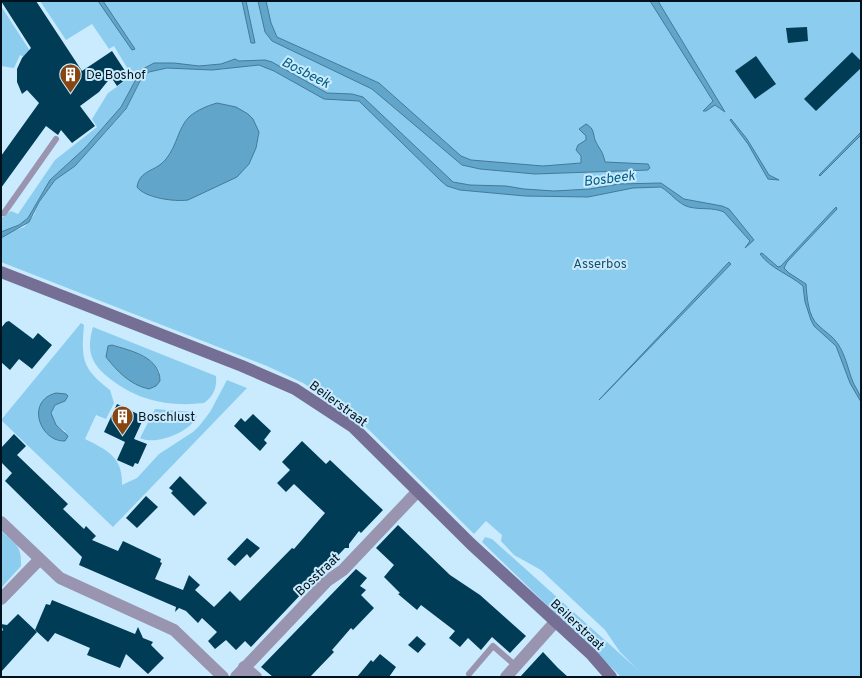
<svg xmlns="http://www.w3.org/2000/svg" width="862" height="678" font-family="Overpass,sans-serif">
  <style>
    .green { fill: #8cccef; fill-rule: evenodd }
    .water { fill: #61a6ca; stroke: #447a96 }
    .building { fill: #003c55 }
    .lines { fill: none; stroke-linecap: round; stroke-linejoin: round }
    .lane { stroke: #9995b0; stroke-width: 6 }
    .street { stroke: #9995b0; stroke-width: 12 }
    .secondary { stroke: #756e95; stroke-width: 12 }
    .labels { text-anchor: middle; stroke-width: 4; stroke-linejoin: round; paint-order: stroke }
    .poi-label { font-size: 13px; fill: #00121d; stroke: #caebfe; text-anchor: start }
    .park-label { font-size: 13px; fill: #184e68; stroke: #caebfe }
    .street-label { font-size: 13px; fill: #00121d; stroke: #caebfe }
    .water-label { font-size: 14px; font-style: italic; fill: #005d81; stroke: #caebfe }
  </style>
  <rect width="100%" height="100%" fill="#caebfe"/>
  <g class="green">
    <path d="M40 1H98L108 15 100 1H861V677H621L482 542 485 537 492 539 637 669 620 652 605 630 541 570 514 555 501 541 502 535 486 521 474 534 368 429 347 411 303 383 267 366 1 262V238L10 232 24 227 34 215 39 202 55 180 75 166 126 110 142 77 147 74 143 68 141 70 121 107 85 148 50 180 28 218 19 225 1 232V218L11 211 18 214 55 160 97 127 92 119 108 93 132 76 114 46 109 49 92 24 66 40Z"/>
    <path d="M1 6 32 54 26 58 20 55 14 68 1 66Z"/>
    <path d="M81 323 84 325C81 359 82 369 110 390L114 403 106 419 96 415 85 439C107 450 123 457 122 485L137 478 159 454 193 432 200 425 210 412 227 380 247 388 113 527 1 420ZM65 401 55 405 51 413 56 425 66 432 51 436C41 427 37 418 40 405Z"/>
    <path d="M93 327 216 376C217 387 214 396 204 403 169 407 138 401 109 378 91 364 86 350 93 327ZM112 345C129 350 153 355 160 373L130 381 126 377Z"/>
    <path d="M155 409 193 412 197 416C191 432 155 446 140 438Z"/>
    <path d="M1 531C15 544 22 545 21 566L1 588Z"/>
  </g>
  <g class="water">
    <path d="M98 1H103L135 49 132 50Z"/>
    <path d="M242 1H246L255 43H251Z"/>
    <path d="M258 1H266L271 23 277 37 379 83 461 156 471 160 543 166 581 163V156L576 150 578 145 586 140V136L579 129 586 124C594 128 593 133 595 140 599 149 603 151 605 162L648 164 650 168 648 170 535 174 480 169 462 165 372 89 272 41 265 32Z"/>
    <path d="M650 1H658L725 112 715 105 706 111H703L713 101Z"/>
    <path d="M235 59 239 61 265 60 272 62 327 93 352 94 363 97 453 182 470 185 506 186 524 189 554 191 590 189 619 184 661 183 684 199 722 206 729 209 754 240 745 248 750 241 724 212C713 207 701 210 689 207 678 204 671 193 661 187L633 188 588 197 525 196 460 190 447 186 441 181 359 101 324 99 274 71 259 65 212 70 167 68 149 72 142 77 126 109 75 166 55 180 39 202 29 222 1 238V232L19 225 28 218 50 180 85 148 121 107 141 70 154 63H174L199 66 221 64Z"/>
    <path d="M217 103 236 107 248 114 253 119 259 132 256 148 249 164 237 177 188 200C175 202 145 198 137 187 140 169 156 172 166 159 177 146 178 128 189 117 197 110 207 106 217 103Z"/>
    <path d="M731 119 747 139 769 175 779 180 768 179 748 144 730 120Z"/>
    <path d="M861 132V135L820 176 819 175Z"/>
    <path d="M836 207 837 209 787 262 784 268 789 273 806 284C807 297 808 316 818 325 825 332 833 336 838 344 846 356 848 370 853 382 856 389 861 394 861 402L850 383 836 346 814 326 811 320 805 302 803 286C789 274 771 269 760 254L762 253 778 267 781 266Z"/>
    <path d="M729 262 731 264 599 400Z"/>
    <path d="M112 345C132 351 160 357 160 381L156 386 149 389C130 385 117 371 106 357L108 346Z"/>
    <path d="M56 393 66 394 68 396 65 401 55 405 51 413 56 425 68 436 65 441C40 442 25 401 56 393Z"/>
  </g>
  <g class="building">
    <path d="M1 1H36L82 71 112 51 129 77 117 86 111 77 99 92 80 106 95 126 72 143 61 130 58 135 46 126 1 188V156L39 103 27 90 22 94 17 82V69L22 58 31 48Z"/>
    <path d="M807 27 808 41 788 43 786 28Z"/>
    <path d="M852 52 861 61V68L816 111 804 99Z"/>
    <path d="M756 56 776 84 755 99 735 71Z"/>
    <path d="M9 321 33 339 38 333 52 345 32 369 19 359 10 370 1 362V328L6 322Z"/>
    <path d="M117 404 144 417 134 439 147 444 138 464 135 463 133 467 117 460 125 442 104 432Z"/>
    <path d="M253 414 271 431 264 440 267 443 260 451 234 426 241 418 245 422Z"/>
    <path d="M14 434 26 446 17 455 68 504 63 509 84 529 86 526 96 536 92 540 118 551 123 541 161 559 160 562 162 563 155 579 183 590 189 575 200 585 195 590 214 607 230 591 240 601 292 548 294 549 325 513 294 484 286 492 277 483 290 470 282 462 302 441 326 464 330 460 383 510 361 533 359 531 349 544V548H345L251 647 245 641 236 650 226 640 215 649 208 641 217 632 202 618 198 623 186 611 179 608 175 612 176 607 79 565 82 557 5 481 12 473 1 462V448Z"/>
    <path d="M180 476 207 503 194 516 171 493 173 491 169 488Z"/>
    <path d="M146 496 158 507 137 528 126 518Z"/>
    <path d="M398 525 450 575 480 595 526 636 510 653 492 637 481 650 468 638 460 647 449 638 455 631 421 605 417 610 398 594 400 593 384 577 394 565 376 548Z"/>
    <path d="M247 538 260 548 250 558 247 554 235 566 227 559Z"/>
    <path d="M356 569 367 578 360 586 366 590 361 595 374 608 353 630 351 628 332 650 334 652 310 677H273L261 667Z"/>
    <path d="M52 600 135 634 138 627 143 638 153 642 151 645 164 658 148 674 126 654 120 668 87 655 90 648 55 633 48 642 35 630 46 604 50 605Z"/>
    <path d="M18 614 37 632 1 672V632L3 630 1 624 7 625Z"/>
    <path d="M417 636 426 644 418 653 408 645Z"/>
    <path d="M543 652 558 668 568 677H520Z"/>
    <path d="M380 654 396 667 389 677H357L371 660 373 662Z"/>
  </g>
  <g class="lines">
    <g class="lane">
      <path d="M1 213H4L56 139"/>
      <path d="M469 674 493 646 516 666"/>
    </g>
    <g class="street">
      <path d="M1 522 60 578 174 630 223 677"/>
      <path d="M1 599 39 560"/>
      <path d="M244 667 256 677"/>
      <path d="M236 677 327 581 343 570 417 492"/>
      <path d="M506 677 556 621"/>
    </g>
    <path class="secondary" d="M1 272 242 366 295 389 353 427 471 544 591 654 611 677"/>
  </g>
  <defs>
    <symbol id="building-pin" viewBox="-11 -11 22 30"><path d="M0 17L-7.5 6A9.5 9.5 0 1 1 7.5 6Z" fill="#864511" stroke="#caebfe"/><path d="M-4-6H4V6H1V3H-1V6H-4ZM-2.5-4.3h1.7v1.8h-1.7ZM.8-4.3h1.7v1.8H.8ZM-2.5-1h1.7V.8h-1.7ZM.8-1h1.7V.8H.8Z" fill="#fff"/></symbol>
  </defs>
  <g fill-rule="evenodd">
    <use href="#building-pin" x="58" y="62" width="25" height="34"/>
    <use href="#building-pin" x="110" y="404" width="25" height="34"/>
  </g>
  <g class="labels">
    <g class="poi-label">
      <text x="86" y="79">De Boshof</text>
      <text x="138" y="421">Boschlust</text>
    </g>
    <g class="park-label">
      <text x="600" y="268">Asserbos</text>
    </g>
    <g class="street-label">
      <text transform="translate(339 403) rotate(36)" y="5">Beilerstraat</text>
      <text transform="translate(317 574) rotate(-43)" y="5">Bosstraat</text>
      <text transform="translate(578 624) rotate(43)" y="5">Beilerstraat</text>
    </g>
    <g class="water-label">
      <text transform="translate(306 72) rotate(27)" y="5">Bosbeek</text>
      <text transform="translate(609 178) rotate(-7)" y="5">Bosbeek</text>
    </g>
  </g>
  <rect width="862" height="678" fill="none" stroke="#00121d" stroke-width="4"/>
</svg>
